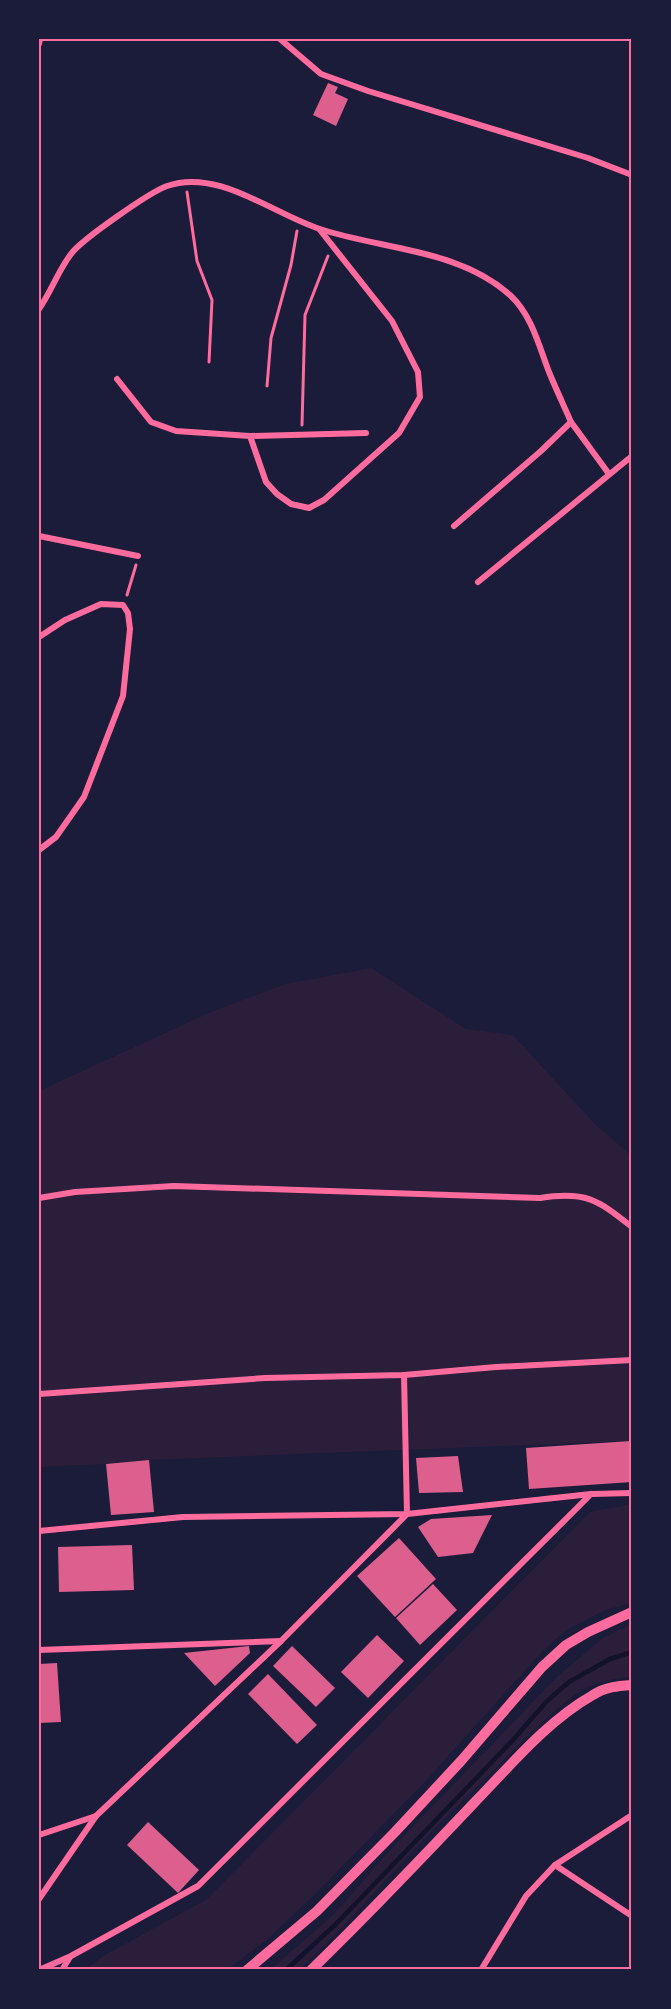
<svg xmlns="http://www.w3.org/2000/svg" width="671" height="2009" font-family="'Alegreya Sans',sans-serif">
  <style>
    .green { fill: #2a1e3b }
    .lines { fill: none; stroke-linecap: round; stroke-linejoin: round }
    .stream { stroke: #12122b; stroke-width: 4.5 }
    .building { fill: #dd5f8e }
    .path { stroke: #ff6b9d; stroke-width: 3 }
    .minor { stroke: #ff6b9d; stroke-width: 6 }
    .secondary { stroke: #ff6b9d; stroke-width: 10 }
    .neatline { fill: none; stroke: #ff6b9d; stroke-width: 2 }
  </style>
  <rect width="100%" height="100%" fill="#1b1b3a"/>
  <g class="green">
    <path d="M371 968 466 1029 513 1035 596 1125 632 1156V1441L149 1460 106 1464 39 1467V1091L213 1011 285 984Z"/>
    <path d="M632 1504V1603L605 1610 565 1631 538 1656 423 1784 315 1894 270 1937 227 1970H84L105 1955 207 1899 590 1512Z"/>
    <path d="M632 1624V1677C613 1678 592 1683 576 1694 547 1715 521 1743 496 1768 467 1797 437 1825 409 1855 372 1894 339 1934 299 1970H270L332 1916 394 1846 558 1676 603 1638Z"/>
  </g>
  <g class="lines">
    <path class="stream" d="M286 1970 336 1924 512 1741 547 1701 569 1682 610 1659 632 1652"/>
  </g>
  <g class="building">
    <path d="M328 83 338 87 335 93 348 99 336 126 313 115Z"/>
    <path d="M631 1441 632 1482 529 1489 526 1448Z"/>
    <path d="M458 1456 463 1492 419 1493 416 1458Z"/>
    <path d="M149 1460 154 1512 111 1515 106 1464Z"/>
    <path d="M492 1515 473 1553 438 1557 418 1527 431 1519Z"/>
    <path d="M399 1538 436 1579 395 1617 357 1576Z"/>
    <path d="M132 1545 134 1590 59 1592 58 1547Z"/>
    <path d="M433 1584 457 1610 420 1645 396 1618Z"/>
    <path d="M377 1635 404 1661 368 1698 341 1672Z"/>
    <path d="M249 1646 250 1653 215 1686 184 1653Z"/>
    <path d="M292 1646 335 1688 316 1707 273 1666Z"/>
    <path d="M57 1663 61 1722 39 1723V1664Z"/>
    <path d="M268 1674 317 1725 297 1744 248 1694Z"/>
    <path d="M148 1822 199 1870 178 1893 127 1845Z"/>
  </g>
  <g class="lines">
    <g class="path">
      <path d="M187 192 197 261 212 300 209 362"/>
      <path d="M267 386 271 338 291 265 297 231"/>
      <path d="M302 425 305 315 328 256"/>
      <path d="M127 595 136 565"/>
    </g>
    <g class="minor">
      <path d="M280 39 321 74 368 91 588 158 632 175"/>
      <path d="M39 44 40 39"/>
      <path d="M39 309C51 292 58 271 71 254 81 240 150 192 167 186 218 168 273 214 320 229 384 250 460 249 511 296 532 316 539 346 549 372 556 389 564 406 571 422L541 451 454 526"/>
      <path d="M117 379 151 422 176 431 250 436 266 482 277 494 291 504 309 508 324 500 399 433 420 397 418 372 392 321 320 230"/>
      <path d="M571 422 609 474"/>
      <path d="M250 436 366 433"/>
      <path d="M39 536 138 556"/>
      <path d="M478 582 632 456"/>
      <path d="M39 637 65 620 101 604 123 605 128 613 130 629 123 696 84 797 56 837 39 850"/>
      <path d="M39 1198 75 1192 174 1186 540 1198C585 1191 597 1199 632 1227"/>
      <path d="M39 1394 265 1378 404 1375 496 1367 632 1360"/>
      <path d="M39 1531 183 1517 407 1514 591 1494 632 1493"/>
      <path d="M39 1650 281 1641"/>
      <path d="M39 1835 96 1816"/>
      <path d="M555 1865 632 1916"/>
      <path d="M39 1899 96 1816 281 1641 407 1514 404 1375"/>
      <path d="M39 1970 71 1956 198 1886 591 1494"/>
      <path d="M62 1970 70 1957"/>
      <path d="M481 1970 526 1896 555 1865 632 1815"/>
    </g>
    <g class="secondary">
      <path d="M247 1970 317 1911 395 1832 461 1761 542 1667 566 1645 588 1632 632 1612"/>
      <path d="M311 1970C367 1916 421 1859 474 1803 511 1765 547 1721 593 1695 605 1687 618 1686 632 1685"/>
    </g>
  </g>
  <rect width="671" height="2009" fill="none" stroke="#1b1b3a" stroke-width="81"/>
  <rect x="40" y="40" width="590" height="1928" class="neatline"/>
</svg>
